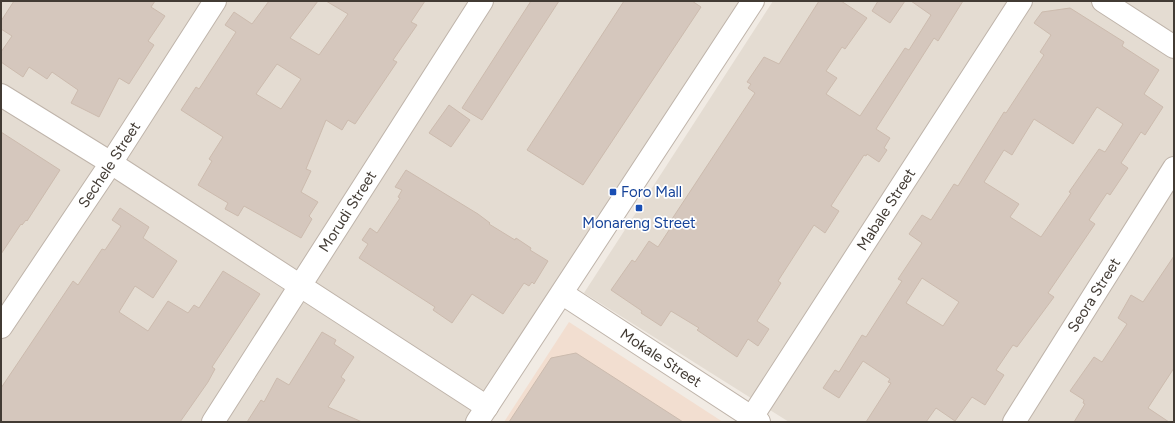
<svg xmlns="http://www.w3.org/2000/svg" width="1175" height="423" font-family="Figtree,sans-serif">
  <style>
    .residential { fill: #e4dcd2 }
    .commercial { fill: #f2ded0 }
    .building { fill: #d5c7bd; stroke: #ccbbae; fill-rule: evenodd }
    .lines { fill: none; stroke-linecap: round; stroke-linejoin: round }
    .minor-casing { stroke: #bfb4aa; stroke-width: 24 }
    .minor { stroke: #fff; stroke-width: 22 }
    .transit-dot { fill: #1a4fb4; stroke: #fff; stroke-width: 1.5 }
    .labels { text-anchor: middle; stroke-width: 3.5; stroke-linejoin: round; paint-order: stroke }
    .street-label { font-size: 15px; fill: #423b34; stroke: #fff }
    .transit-label { font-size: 15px; fill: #164399; stroke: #fff; text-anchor: start }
  </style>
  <rect width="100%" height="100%" fill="#f1ebe4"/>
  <g class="residential">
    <path d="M1 1H742L467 422H1Z"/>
    <path d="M773 1H1174V422H789L584 293Z"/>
  </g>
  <path class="commercial" d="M569 322 723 422H504Z"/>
  <g class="building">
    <path d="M14 1H155L151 7 165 16 148 41 154 45 129 84 119 78 99 117 71 103 78 90 52 72 47 79 29 67 23 77 1 62V52L12 36 1 29V21Z"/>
    <path d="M269 1H318L290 38 319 55 348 14 326 1H425L411 22 417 25 393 60 397 62 355 124 348 120 342 130 326 120 306 169 311 171 301 192 318 202 309 216 312 219 301 238 244 206 238 216 225 209 228 203 198 185 212 161 209 159 223 137 181 110 196 87 199 89 236 32 225 25 234 12 252 24ZM277 64 301 79 281 109 256 94Z"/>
    <path d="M531 1H559L482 120 462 108Z"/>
    <path d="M624 1H692L701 7 583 185 527 150Z"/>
    <path d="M819 1H841L867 18 845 49 842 47 826 71 837 78 826 94 860 116 905 48 909 50 931 15 911 1H963L938 41 934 38 876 129 890 138 884 148 887 150 879 162 867 154 866 156 864 155 831 206 839 211 825 233 814 225 778 281 781 283 757 321 769 329 758 346 748 339 737 357 697 330 699 328 671 311 661 326 641 313 642 311 611 290 632 260 635 262 649 241 658 247 675 221 672 219 755 93 748 88 751 84 747 82 764 57 779 64Z"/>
    <path d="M878 1H905L890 23 872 11Z"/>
    <path d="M1070 8 1124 42 1122 46 1159 70 1144 94 1163 107 1145 135 1141 132 1121 163 1128 168 1110 195 1107 193 1089 220 1095 224 1048 293 1054 297 1017 347 1013 345 996 370 1004 375 985 405 972 397 955 421 936 408 926 422H866L891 383 888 382 890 379 863 361 839 398 823 388 835 370 839 372 862 335 866 337 902 281 898 279 922 243 909 234 922 215 931 220 954 184 958 186 1004 112 1006 113 1044 55 1040 52 1051 35 1034 23 1042 12ZM1097 107 1123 124 1105 152 1099 149 1069 192 1071 193 1041 237 1010 217 1019 204 984 182 1004 150 1012 155 1034 119 1073 144ZM922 278 959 302 943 326 906 303Z"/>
    <path d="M449 105 470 120 451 147 429 133Z"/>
    <path d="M1 132 60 170 27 221 26 220 22 225 21 224 1 254Z"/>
    <path d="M406 170 478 214 490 223 489 224 515 240 516 238 531 248 530 250 548 261 534 284 532 282 529 286 524 283 503 314 472 294 452 323 433 310 435 307 359 258 368 244 362 240 370 228 377 233 400 198 398 197 402 190 395 187Z"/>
    <path d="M120 208 149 227 143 238 177 261 153 298 135 286 119 312 148 331 168 301 188 313 194 305 199 308 223 271 260 294 212 367 215 369 208 382 180 422H1V388L73 281 78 285 102 249 105 250 121 226 112 220Z"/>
    <path d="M1174 256V368L1148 408 1169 422H1074L1085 404 1083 403 1084 400 1070 391 1094 357 1102 362 1127 324 1118 318 1131 295 1143 302Z"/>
    <path d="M322 332 336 340 334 344 354 357 341 377 345 380 328 407 362 422H247L261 400 264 402 277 378 289 385Z"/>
    <path d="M576 353 683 422H509L551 358Z"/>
  </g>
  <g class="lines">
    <defs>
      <g id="minor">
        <path d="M1103 1 1174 47"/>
        <path d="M1 95 111 163 487 407"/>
        <path id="s1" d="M563 294 759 422"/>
        <path id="s2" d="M1 327 111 163 215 1"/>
        <path id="s3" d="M752 417 1021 1"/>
        <path id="s4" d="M213 422 482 1"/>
        <path d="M477 422 753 1"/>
        <path id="s5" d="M1014 422 1174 168"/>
      </g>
    </defs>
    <use href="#minor" class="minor-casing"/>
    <use href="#minor" class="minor"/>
  </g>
  <g class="transit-dot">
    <rect x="609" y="188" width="8" height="8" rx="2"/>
    <rect x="635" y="204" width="8" height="8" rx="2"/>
  </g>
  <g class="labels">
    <g class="street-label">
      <text dy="5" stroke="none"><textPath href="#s2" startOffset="195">Sechele Street</textPath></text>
      <text dy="5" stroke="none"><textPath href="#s3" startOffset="247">Mabale Street</textPath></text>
      <text dy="5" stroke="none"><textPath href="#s4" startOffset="250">Morudi Street</textPath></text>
      <text dy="5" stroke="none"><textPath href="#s5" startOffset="150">Seora Street</textPath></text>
      <text dy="5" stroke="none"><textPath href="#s1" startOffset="117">Mokale Street</textPath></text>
    </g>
    <g class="transit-label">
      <text x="621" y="197">Foro Mall</text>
      <text x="639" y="228" text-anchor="middle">Monareng Street</text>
    </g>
  </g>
  <rect width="1175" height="423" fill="none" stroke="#423b34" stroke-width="4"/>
</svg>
